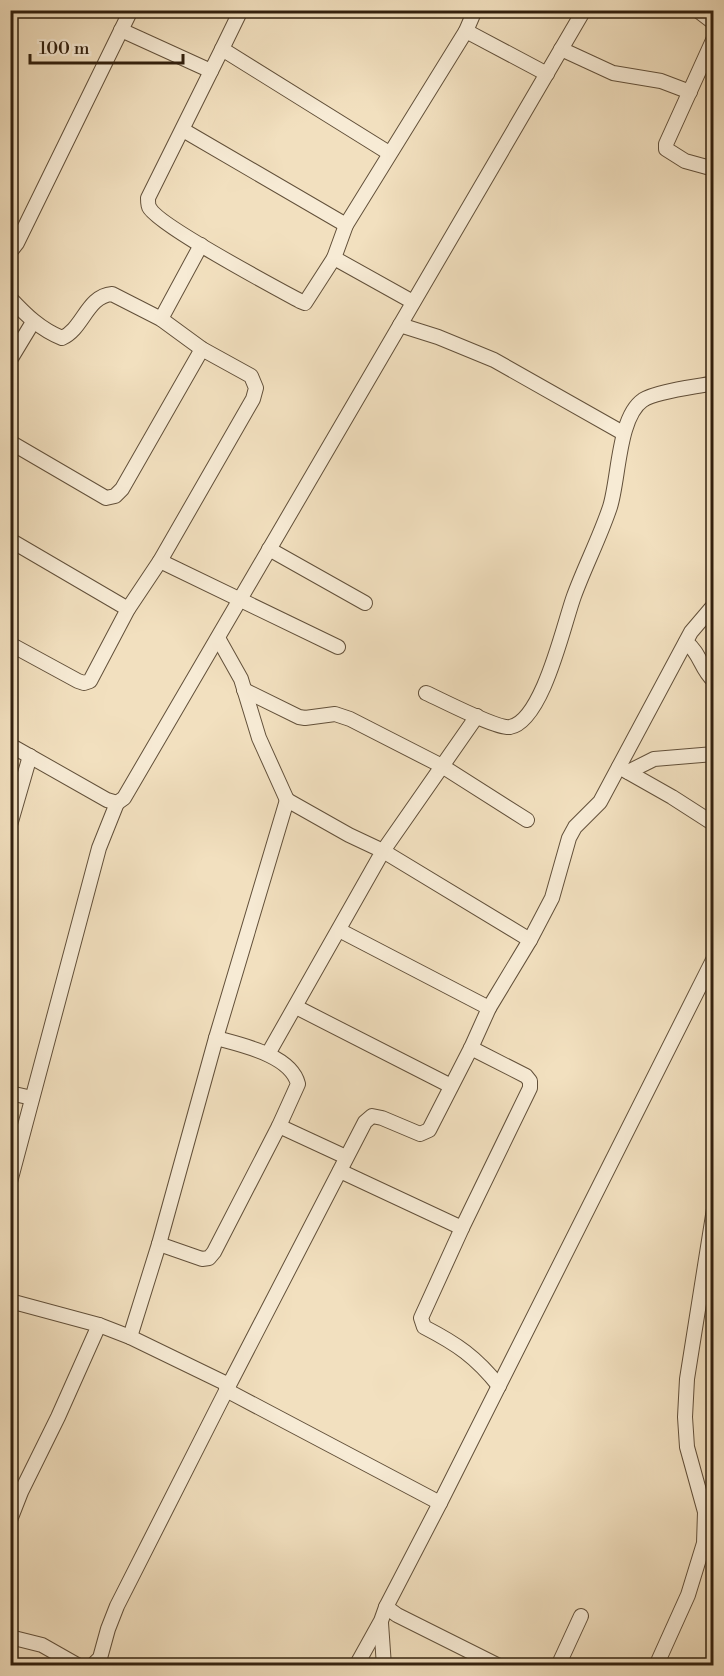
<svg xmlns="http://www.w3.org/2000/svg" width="724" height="1676" font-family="'Libre Bodoni',serif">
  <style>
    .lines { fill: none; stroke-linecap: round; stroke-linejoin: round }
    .minor-casing { stroke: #62503a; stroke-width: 16 }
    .minor { stroke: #f7ebd5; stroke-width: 14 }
  </style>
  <rect width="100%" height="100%" fill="#f2e0bf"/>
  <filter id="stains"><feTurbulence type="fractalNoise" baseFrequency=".00333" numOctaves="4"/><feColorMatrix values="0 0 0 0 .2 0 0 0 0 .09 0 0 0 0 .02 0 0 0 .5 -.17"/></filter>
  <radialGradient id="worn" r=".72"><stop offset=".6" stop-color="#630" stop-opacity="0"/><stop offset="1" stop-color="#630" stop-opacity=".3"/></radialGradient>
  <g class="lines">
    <defs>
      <g id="minor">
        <path d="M697 10 714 23"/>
        <path d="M121 30 211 71"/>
        <path d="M466 31 547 74"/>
        <path d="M714 38 666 144V149L685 161 714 169"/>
        <path d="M222 49 241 10"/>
        <path d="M561 49 613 73 661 81 690 92"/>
        <path d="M183 130 346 225"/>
        <path d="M389 153 222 49 148 198C148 200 148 206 149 207 156 224 276 288 300 301L305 303 334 258 346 225 466 31 475 10"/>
        <path d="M10 252 17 243 131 10"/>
        <path d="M334 258 413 302"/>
        <path d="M10 298C26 315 40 329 62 338 83 329 87 296 112 294L161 319 202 349 251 376 256 388 253 399 160 561 128 609 90 681 84 683 78 681 10 644"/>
        <path d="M161 319 201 245"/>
        <path d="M400 325 438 337 494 360 623 433"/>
        <path d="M10 360 33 322"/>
        <path d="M10 442 106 498 115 496 122 489 202 349"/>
        <path d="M10 540 128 609"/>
        <path d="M269 549 365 603"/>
        <path d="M160 561 338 647"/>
        <path d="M218 638 241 679 259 738 287 800"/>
        <path d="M686 642C701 654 700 668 714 681"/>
        <path d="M244 690 299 717 305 718 335 714 350 719 442 766 527 820"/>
        <path d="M426 693C442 700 497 729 510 727 543 721 564 623 574 596 585 566 600 537 610 507 619 479 618 417 643 400 657 391 696 387 714 383"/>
        <path d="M477 716 383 851 530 940"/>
        <path d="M10 745 107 800 117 803 124 798 584 10"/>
        <path d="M619 767 672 797 714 824"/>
        <path d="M628 772 654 759 714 754"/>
        <path d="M10 825 30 756"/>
        <path d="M296 1007 451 1086"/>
        <path d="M489 1008 530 940 552 898 569 838 575 827 600 802 691 632 714 605"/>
        <path d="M10 1093 32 1098"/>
        <path d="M279 1126 346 1157"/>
        <path d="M340 1171 462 1228 530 1088V1081L526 1076 471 1048"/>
        <path d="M10 1182 99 848 117 803"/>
        <path d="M462 1228 421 1318 424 1327C457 1344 476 1357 499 1386"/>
        <path d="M159 1244 202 1259 209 1258 214 1252 279 1126 298 1084C291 1055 241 1045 216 1038"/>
        <path d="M10 1301 99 1325 130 1337 229 1385 365 1122 372 1116 382 1118 420 1134 429 1130 471 1048 489 1008 339 930"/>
        <path d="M130 1337 159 1244 216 1038 287 800 349 835 383 851 268 1054"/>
        <path d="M226 1390 440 1503"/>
        <path d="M10 1520 21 1492 58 1417 99 1325"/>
        <path d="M381 1623 384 1666"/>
        <path d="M10 1637 42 1645 79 1666"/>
        <path d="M92 1666 100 1658 108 1629 117 1606 229 1385"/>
        <path d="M356 1666 381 1621 386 1607"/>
        <path d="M499 1666 397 1615 386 1607 440 1503 714 958"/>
        <path d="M558 1666 581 1616"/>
        <path d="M656 1666 688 1595 704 1543 705 1512 687 1447 685 1417 687 1379 714 1209"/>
      </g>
    </defs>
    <use href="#minor" class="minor-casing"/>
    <use href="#minor" class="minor"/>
  </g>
  <rect width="724" height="1676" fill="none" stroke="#f2e0bf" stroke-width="36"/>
  <rect x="12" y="12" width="700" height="1652" fill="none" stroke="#32200e" stroke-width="3"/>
  <rect x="18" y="18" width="688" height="1640" fill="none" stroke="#32200e" stroke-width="1.5"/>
  <path d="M30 54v9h153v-9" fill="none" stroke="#32200e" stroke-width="3"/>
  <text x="39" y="54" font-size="18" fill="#32200e" stroke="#f7ebd5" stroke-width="4.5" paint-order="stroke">100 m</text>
  <rect width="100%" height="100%" filter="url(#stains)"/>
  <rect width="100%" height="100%" fill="url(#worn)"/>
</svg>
